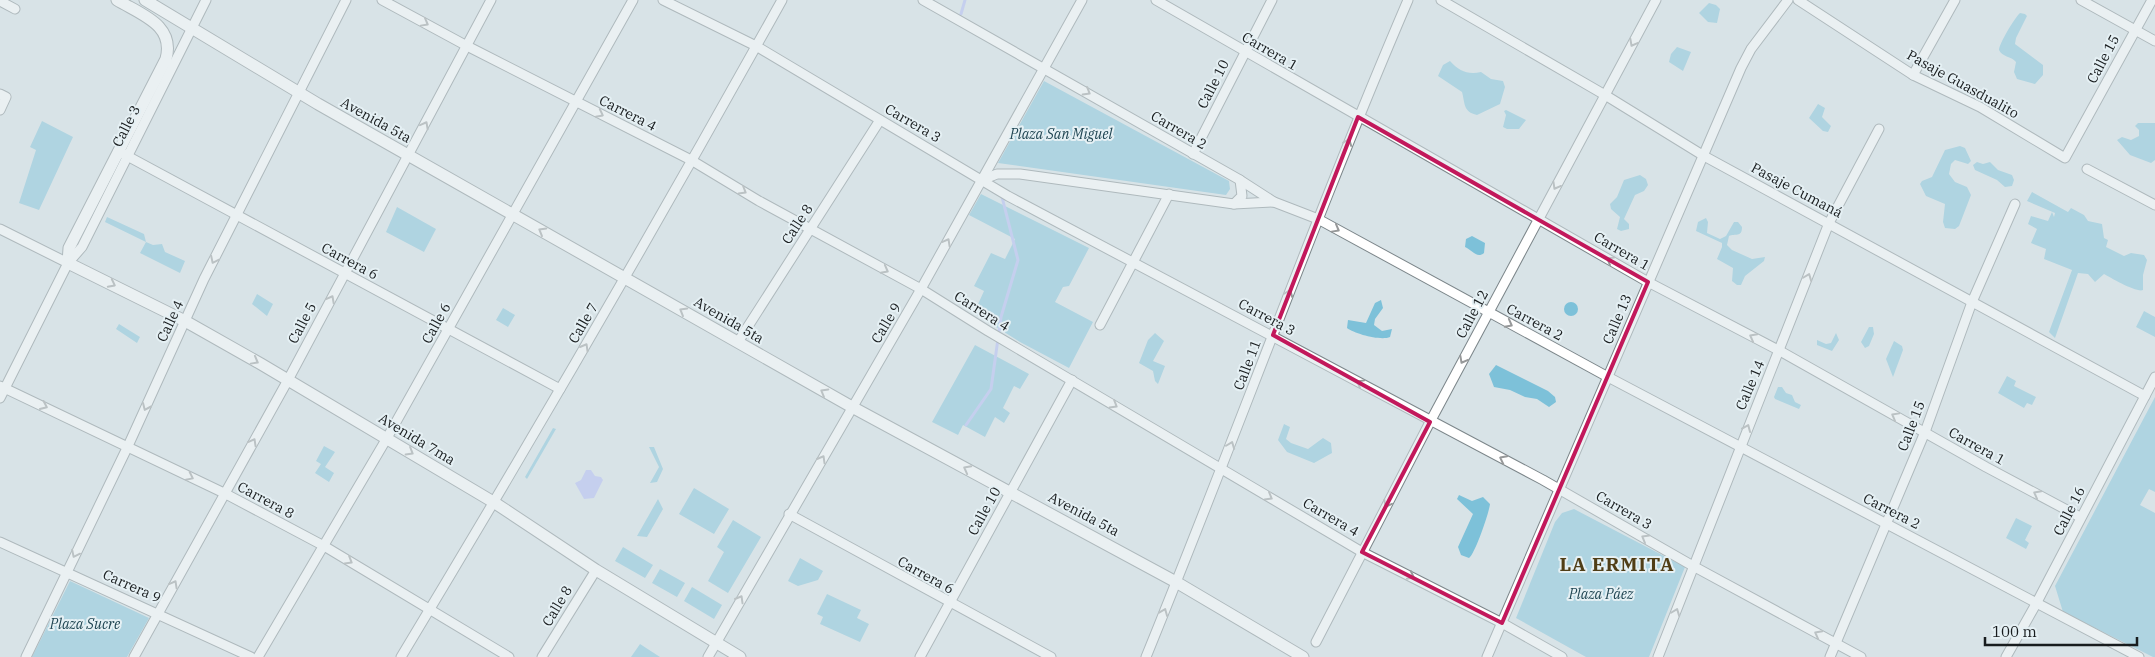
<svg xmlns="http://www.w3.org/2000/svg" width="2155" height="657" font-family="'IBM Plex Serif',serif">
  <style>
    .green { fill: #7dc1d9 }
    .water { fill: #aeb7f6 }
    .lines { fill: none; stroke-linecap: round; stroke-linejoin: round }
    .stream { stroke: #aeb7f6; stroke-width: 3 }
    .minor-casing { stroke: #7c868a; stroke-width: 11 }
    .tertiary-casing { stroke: #7c868a; stroke-width: 13 }
    .minor { stroke: #fff; stroke-width: 9 }
    .tertiary { stroke: #fff; stroke-width: 11 }
    .oneway { stroke: #97999a }
    .marked { fill: none; stroke: #c2185b; stroke-width: 4; stroke-linejoin: round }
    .labels { text-anchor: middle; stroke-width: 4; stroke-linejoin: round; paint-order: stroke }
    .street-label { font-size: 14px; fill: #181c1e; stroke: #e5f0f4 }
    .park-label { font-size: 14px; font-style: italic; fill: #204653; stroke: #e5f0f4 }
    .district-label { font-size: 19px; font-weight: bold; letter-spacing: 1px; fill: #503e17; stroke: #e5f0f4 }
  </style>
  <rect width="100%" height="100%" fill="#d8e3e7"/>
  <g class="green">
    <path d="M1709 3 1716 5 1720 9 1717 23 1708 22 1699 13Z"/>
    <path d="M2020 13 2025 14 2027 16 2016 38 2015 44 2043 65V75L2035 84 2017 79 2014 72 2016 62C2011 56 2002 57 1999 50 1999 44 2015 17 2020 13Z"/>
    <path d="M1677 47 1691 52 1683 71 1669 62 1671 54Z"/>
    <path d="M1450 61C1459 71 1468 75 1481 72L1491 79 1503 81 1505 87 1500 104 1477 115C1463 112 1465 103 1462 92L1438 76 1443 65Z"/>
    <path d="M1044 81 1229 181 1230 189 1226 195 998 163Z"/>
    <path d="M1818 104 1825 108 1822 117 1831 126 1828 132 1823 131 1809 118Z"/>
    <path d="M1506 110 1526 120 1519 129H1507L1503 127 1506 115 1504 111Z"/>
    <path d="M42 121 73 137 39 210 19 203 36 150 30 147Z"/>
    <path d="M2138 123H2155V160L2151 163 2130 155 2117 140 2122 137 2131 140 2139 136V130L2135 126Z"/>
    <path d="M1960 146 1965 148 1971 161 1968 164 1955 160 1951 164 1949 174 1955 182 1967 187 1971 195 1959 226 1955 229 1945 228 1943 222 1945 204 1926 196 1920 184 1922 181 1932 177 1945 150Z"/>
    <path d="M1977 162 1983 164 1990 162 1998 170 2012 175 2014 180 2012 186 2005 187 1997 180 1975 170 1973 165Z"/>
    <path d="M1640 175 1646 179 1648 185 1644 191 1635 195 1624 219 1629 224V229L1621 231 1617 229 1620 217 1611 209 1610 204 1617 197 1624 180Z"/>
    <path d="M2032 192 2068 212 2071 208 2084 215 2088 221 2102 224 2104 238 2108 240 2106 247 2124 256 2131 253 2144 255 2147 260 2143 275V290C2137 293 2111 278 2104 274L2095 282 2088 274 2078 273 2055 338 2049 332 2072 270 2044 259 2046 249 2031 243 2037 229 2028 224 2031 216 2048 221 2052 212 2054 217 2055 213 2027 201Z"/>
    <path d="M981 194 1089 248 1069 286 1063 287 1055 302 1093 322 1069 368 1020 342 974 313 984 291 974 286 991 253 1005 259 1015 239 969 215Z"/>
    <path d="M397 207 436 229 424 252 386 232Z"/>
    <path d="M107 217 144 234 146 242 153 245 162 244 165 252 185 261 180 273 140 253 146 242 105 222Z"/>
    <path d="M1706 218 1708 222 1707 233 1720 239 1726 236 1734 222H1738L1742 227C1742 238 1735 233 1729 236L1727 245 1732 250 1752 259 1765 257 1764 261 1745 276 1741 285H1737L1732 281 1733 268 1717 259 1722 247V243L1696 231 1698 222Z"/>
    <path d="M1472 236 1485 243 1484 253C1477 259 1472 250 1465 247L1466 239Z"/>
    <path d="M257 294 273 304 267 316 252 304Z"/>
    <path d="M1381 300 1383 308 1375 319 1374 325 1382 331 1392 329 1390 337C1381 341 1355 334 1347 328L1348 320 1366 323 1375 303Z"/>
    <circle cx="1571" cy="309" r="7"/>
    <path d="M503 308 515 315 508 327 496 320Z"/>
    <path d="M2144 311 2155 317V337L2136 327Z"/>
    <path d="M119 324 140 337 137 343 116 329Z"/>
    <path d="M1869 327H1873L1874 334 1869 346 1865 348 1861 342Z"/>
    <path d="M1155 333 1164 341 1153 361 1165 366 1158 384 1155 381 1153 371 1139 363 1148 340Z"/>
    <path d="M1836 333 1839 340 1832 351 1817 345V340L1826 344 1831 343Z"/>
    <path d="M1894 341 1902 346 1903 350 1893 377 1886 359Z"/>
    <path d="M975 345 1029 374 1020 389 1014 386 1003 408 1010 413 1004 423 995 417 985 437 963 425 958 435 932 422Z"/>
    <path d="M1496 365 1548 391 1555 397 1556 402 1549 407 1537 399 1525 397 1510 390 1494 387 1489 374Z"/>
    <path d="M2007 376 2016 381 2014 386 2036 397 2032 405 2027 403 2024 408 1998 393Z"/>
    <path d="M1778 387H1782L1786 393 1792 395 1795 402 1801 405 1799 409 1775 399 1774 397Z"/>
    <path d="M2155 397V492L2149 489 2140 505 2155 513V657H2153L2063 612 2055 586Z"/>
    <path d="M1284 424 1290 427 1286 439 1291 443 1308 449 1323 438 1331 443 1332 453 1314 463 1287 452 1278 440Z"/>
    <path d="M553 428 556 429 527 479 525 477Z"/>
    <path d="M324 446 335 452 325 467 334 473 329 482 315 473 321 464 316 461Z"/>
    <path d="M649 447H654L663 469 657 482 650 483 659 467Z"/>
    <path d="M694 488 729 509 714 534 679 514Z"/>
    <path d="M1459 495 1472 501 1483 497 1490 504C1489 513 1475 554 1469 558L1461 555 1458 547 1473 514 1457 499Z"/>
    <path d="M658 499 663 509 647 537 637 536Z"/>
    <path d="M1574 509 1685 567 1649 657H1586L1516 618 1555 522 1562 513Z"/>
    <path d="M2016 518 2032 526 2025 540 2029 543 2026 549 2006 538Z"/>
    <path d="M733 520 761 537 728 593 708 581 724 552 717 547Z"/>
    <path d="M623 547 653 565 645 578 615 561Z"/>
    <path d="M800 558 823 571 818 580 798 586 788 581Z"/>
    <path d="M660 569 685 583 677 597 652 583Z"/>
    <path d="M70 581 149 618 127 657H32Z"/>
    <path d="M692 587 722 605 714 619 684 601Z"/>
    <path d="M827 594 861 610 857 618 869 624 860 642 820 624 823 617 817 614Z"/>
    <path d="M640 644 660 657H631Z"/>
  </g>
  <path class="water" d="M586 470H591L595 476 601 477 603 480 594 498 584 499 575 483 581 480Z"/>
  <g class="lines">
    <g class="stream">
      <path d="M961 14 965 0"/>
      <path d="M966 425 991 389 1001 317 1018 260 1002 197"/>
    </g>
    <defs>
      <g id="minor">
        <path d="M382 0 467 46 691 160 759 201 921 289 988 331 1362 552 1502 623 1562 657"/>
        <path d="M663 0 756 46 1008 196 1543 480 1693 566 1861 657"/>
        <path d="M923 0 1240 180 1274 202 1318 219 1608 377 2139 657"/>
        <path d="M1156 0 1648 282 1780 351 1986 467 2080 517"/>
        <path d="M1441 0 1605 95 1704 156 2145 396"/>
        <path d="M1798 0 1913 75 1980 107 2065 158 2152 0"/>
        <path d="M2081 0 2155 41"/>
        <path d="M0 1 15 9"/>
        <path d="M1913 75 1955 0"/>
        <path d="M0 94 6 97 0 110"/>
        <path d="M118 151 560 389"/>
        <path d="M1193 154 1272 0"/>
        <path d="M2087 169 2155 205"/>
        <path d="M982 180 997 174H1020L1234 204 1274 202"/>
        <path d="M1234 204 1242 196 1240 180"/>
        <path d="M0 229 68 263"/>
        <path d="M1100 325 1169 194"/>
        <path d="M738 342 880 120"/>
        <path d="M0 386 224 493 324 546 509 657"/>
        <path d="M0 398 68 263 82 247 206 0"/>
        <path d="M789 514 1051 657"/>
        <path d="M0 542 251 657"/>
        <path d="M1316 642 1430 422 1656 0"/>
        <path d="M26 657 128 446 204 279 346 0"/>
        <path d="M134 657 288 380 491 0"/>
        <path d="M258 657 387 438 633 0"/>
        <path d="M401 657C532 440 659 221 782 0"/>
        <path d="M542 657 596 570"/>
        <path d="M708 657 921 289 1082 0"/>
        <path d="M920 657 1072 380"/>
        <path d="M1146 657C1235 439 1315 217 1408 0"/>
        <path d="M1487 657 1741 68 1751 49 1788 0"/>
        <path d="M1658 657 1829 223 1879 129"/>
        <path d="M1830 657 1925 432 1972 302 2015 204"/>
        <path d="M2006 657 2036 604 2155 377"/>
      </g>
      <g id="tertiary">
        <path d="M117 0C142 15 175 25 166 59L69 248 68 263 185 321 261 364 495 503 596 570 740 657"/>
        <path d="M145 0 318 104 852 407 1176 582 1303 657"/>
      </g>
    </defs>
    <use href="#minor" class="minor-casing"/>
    <use href="#tertiary" class="tertiary-casing"/>
    <use href="#minor" class="minor"/>
    <use href="#tertiary" class="tertiary"/>
  </g>
  <defs><path id="oneway-chevron" d="M-2-3.5L2.5 0L-2 3.5" fill="none" stroke-width="1.6" stroke-linecap="round" stroke-linejoin="round" transform="scale(1.25)"/></defs>
  <g class="oneway">
    <use href="#oneway-chevron" transform="translate(425 23) rotate(29)"/>
    <use href="#oneway-chevron" transform="translate(1633 43) rotate(118)"/>
    <use href="#oneway-chevron" transform="translate(1087 92) rotate(30)"/>
    <use href="#oneway-chevron" transform="translate(600 114) rotate(27)"/>
    <use href="#oneway-chevron" transform="translate(425 125) rotate(-62)"/>
    <use href="#oneway-chevron" transform="translate(1348 142) rotate(-69)"/>
    <use href="#oneway-chevron" transform="translate(1556 186) rotate(119)"/>
    <use href="#oneway-chevron" transform="translate(743 191) rotate(31)"/>
    <use href="#oneway-chevron" transform="translate(1336 229) rotate(29)"/>
    <use href="#oneway-chevron" transform="translate(542 231) rotate(-150)"/>
    <use href="#oneway-chevron" transform="translate(947 242) rotate(-61)"/>
    <use href="#oneway-chevron" transform="translate(214 260) rotate(116)"/>
    <use href="#oneway-chevron" transform="translate(1610 260) rotate(-150)"/>
    <use href="#oneway-chevron" transform="translate(885 270) rotate(28)"/>
    <use href="#oneway-chevron" transform="translate(1808 277) rotate(-69)"/>
    <use href="#oneway-chevron" transform="translate(112 284) rotate(27)"/>
    <use href="#oneway-chevron" transform="translate(1289 293) rotate(-69)"/>
    <use href="#oneway-chevron" transform="translate(331 299) rotate(-62)"/>
    <use href="#oneway-chevron" transform="translate(683 311) rotate(-150)"/>
    <use href="#oneway-chevron" transform="translate(1509 324) rotate(28)"/>
    <use href="#oneway-chevron" transform="translate(1753 337) rotate(-152)"/>
    <use href="#oneway-chevron" transform="translate(585 347) rotate(-60)"/>
    <use href="#oneway-chevron" transform="translate(1463 360) rotate(118)"/>
    <use href="#oneway-chevron" transform="translate(255 361) rotate(29)"/>
    <use href="#oneway-chevron" transform="translate(1360 383) rotate(-151)"/>
    <use href="#oneway-chevron" transform="translate(824 392) rotate(-150)"/>
    <use href="#oneway-chevron" transform="translate(1114 405) rotate(31)"/>
    <use href="#oneway-chevron" transform="translate(44 406) rotate(25)"/>
    <use href="#oneway-chevron" transform="translate(146 407) rotate(114)"/>
    <use href="#oneway-chevron" transform="translate(1895 416) rotate(-151)"/>
    <use href="#oneway-chevron" transform="translate(1747 428) rotate(-67)"/>
    <use href="#oneway-chevron" transform="translate(253 442) rotate(-61)"/>
    <use href="#oneway-chevron" transform="translate(1231 445) rotate(-69)"/>
    <use href="#oneway-chevron" transform="translate(410 452) rotate(31)"/>
    <use href="#oneway-chevron" transform="translate(822 459) rotate(-60)"/>
    <use href="#oneway-chevron" transform="translate(1503 459) rotate(-153)"/>
    <use href="#oneway-chevron" transform="translate(967 469) rotate(-152)"/>
    <use href="#oneway-chevron" transform="translate(190 477) rotate(26)"/>
    <use href="#oneway-chevron" transform="translate(2037 494) rotate(-152)"/>
    <use href="#oneway-chevron" transform="translate(1269 497) rotate(30)"/>
    <use href="#oneway-chevron" transform="translate(1387 504) rotate(118)"/>
    <use href="#oneway-chevron" transform="translate(1645 538) rotate(-150)"/>
    <use href="#oneway-chevron" transform="translate(75 554) rotate(116)"/>
    <use href="#oneway-chevron" transform="translate(349 561) rotate(31)"/>
    <use href="#oneway-chevron" transform="translate(1411 576) rotate(27)"/>
    <use href="#oneway-chevron" transform="translate(174 584) rotate(-61)"/>
    <use href="#oneway-chevron" transform="translate(740 599) rotate(-60)"/>
    <use href="#oneway-chevron" transform="translate(1164 612) rotate(-68)"/>
    <use href="#oneway-chevron" transform="translate(1676 612) rotate(-69)"/>
    <use href="#oneway-chevron" transform="translate(1818 634) rotate(-152)"/>
  </g>
  <path d="M0 0H2155V657H0ZM1358 117 1648 282 1502 623 1362 552 1430 422 1273 335Z" fill="#d8e3e7" fill-opacity=".55" fill-rule="evenodd"/>
  <path class="marked" d="M1358 117 1648 282 1502 623 1362 552 1430 422 1273 335Z"/>
  <g class="labels">
    <g class="street-label">
      <text transform="translate(1270 51) rotate(30)" y="5">Carrera 1</text>
      <text transform="translate(2103 59) rotate(-62)" y="5">Calle 15</text>
      <text transform="translate(1213 84) rotate(-63)" y="5">Calle 10</text>
      <text transform="translate(1963 84) rotate(29)" y="5">Pasaje Guasdualito</text>
      <text transform="translate(628 113) rotate(27)" y="5">Carrera 4</text>
      <text transform="translate(376 120) rotate(29)" y="5">Avenida 5ta</text>
      <text transform="translate(913 123) rotate(30)" y="5">Carrera 3</text>
      <text transform="translate(126 126) rotate(-63)" y="5">Calle 3</text>
      <text transform="translate(1179 130) rotate(30)" y="5">Carrera 2</text>
      <text transform="translate(1797 190) rotate(28)" y="5">Pasaje Cumaná</text>
      <text transform="translate(797 224) rotate(-57)" y="5">Calle 8</text>
      <text transform="translate(1622 251) rotate(30)" y="5">Carrera 1</text>
      <text transform="translate(350 261) rotate(28)" y="5">Carrera 6</text>
      <text transform="translate(982 311) rotate(32)" y="5">Carrera 4</text>
      <text transform="translate(1472 314) rotate(-62)" y="5">Calle 12</text>
      <text transform="translate(1267 317) rotate(28)" y="5">Carrera 3</text>
      <text transform="translate(1617 319) rotate(-67)" y="5">Calle 13</text>
      <text transform="translate(729 320) rotate(30)" y="5">Avenida 5ta</text>
      <text transform="translate(170 321) rotate(-65)" y="5">Calle 4</text>
      <text transform="translate(1535 322) rotate(28)" y="5">Carrera 2</text>
      <text transform="translate(302 323) rotate(-62)" y="5">Calle 5</text>
      <text transform="translate(436 323) rotate(-61)" y="5">Calle 6</text>
      <text transform="translate(583 323) rotate(-60)" y="5">Calle 7</text>
      <text transform="translate(886 323) rotate(-59)" y="5">Calle 9</text>
      <text transform="translate(1247 365) rotate(-69)" y="5">Calle 11</text>
      <text transform="translate(1750 385) rotate(-67)" y="5">Calle 14</text>
      <text transform="translate(1911 426) rotate(-69)" y="5">Calle 15</text>
      <text transform="translate(417 439) rotate(31)" y="5">Avenida 7ma</text>
      <text transform="translate(1977 446) rotate(29)" y="5">Carrera 1</text>
      <text transform="translate(266 500) rotate(28)" y="5">Carrera 8</text>
      <text transform="translate(1624 510) rotate(30)" y="5">Carrera 3</text>
      <text transform="translate(984 511) rotate(-61)" y="5">Calle 10</text>
      <text transform="translate(1892 511) rotate(27)" y="5">Carrera 2</text>
      <text transform="translate(2069 511) rotate(-63)" y="5">Calle 16</text>
      <text transform="translate(1084 514) rotate(28)" y="5">Avenida 5ta</text>
      <text transform="translate(1331 517) rotate(30)" y="5">Carrera 4</text>
      <text transform="translate(926 575) rotate(29)" y="5">Carrera 6</text>
      <text transform="translate(132 586) rotate(24)" y="5">Carrera 9</text>
      <text transform="translate(557 606) rotate(-59)" y="5">Calle 8</text>
    </g>
    <g class="park-label">
      <text x="1061" y="139">Plaza San Miguel</text>
      <text x="1601" y="599">Plaza Páez</text>
      <text x="85" y="629">Plaza Sucre</text>
    </g>
    <g class="district-label">
      <text x="1617" y="571">LA ERMITA</text>
    </g>
  </g>
  <path d="M1985 637v8h152v-8" fill="none" stroke="#181c1e" stroke-width="2.5"/>
  <text x="1992" y="637" font-size="15" fill="#181c1e" stroke="#e5f0f4" stroke-width="4" paint-order="stroke">100 m</text>
</svg>
